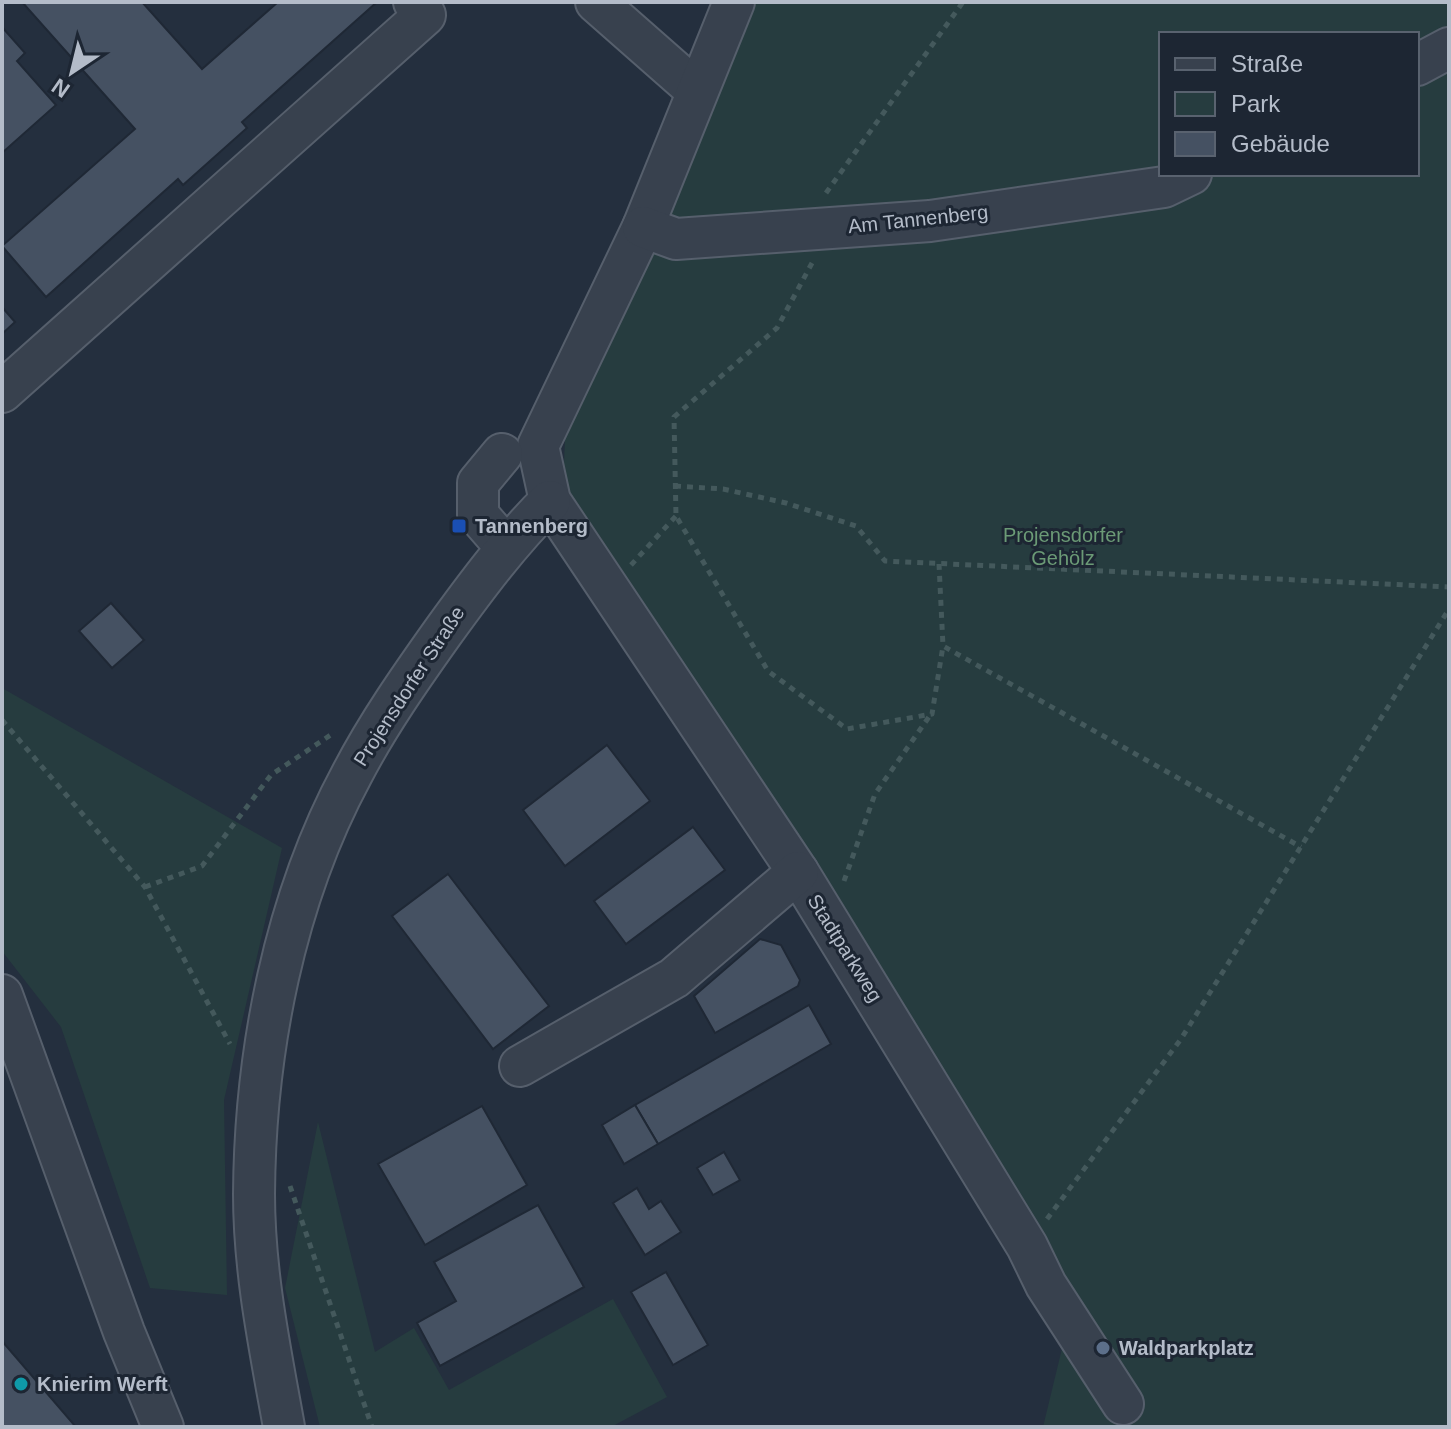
<svg xmlns="http://www.w3.org/2000/svg" width="1451" height="1429" font-family="Helvetica,sans-serif">
  <style>
    .green { fill: #263c3f; fill-rule: evenodd }
    .building { fill: #455162; stroke: #1f2835; stroke-width: 2 }
    .lines { fill: none; stroke-linecap: round; stroke-linejoin: round }
    .minor-casing { stroke: #565f6c; stroke-width: 44 }
    .path { stroke: #44595c; stroke-width: 5; stroke-dasharray: 6 6; stroke-linecap: butt }
    .minor { stroke: #38414e; stroke-width: 40 }
    .transit-dot { fill: #1a4fb4; stroke: #1d2633; stroke-width: 3 }
    .service-dot { fill: #5c6f8a; stroke: #1d2633; stroke-width: 3 }
    .culture-dot { fill: #0f9aa8; stroke: #1d2633; stroke-width: 3 }
    .labels { text-anchor: middle; stroke-width: 6; stroke-linejoin: round; paint-order: stroke }
    .street-label { font-size: 20px; fill: #b4bcc9; stroke: #1d2633 }
    .poi-label { font-size: 20px; font-weight: bold; fill: #b4bcc9; stroke: #1d2633; text-anchor: start }
    .park-label { font-size: 20px; fill: #6b9a76; stroke: #1d2633 }
  </style>
  <rect width="100%" height="100%" fill="#242f3e"/>
  <g class="green">
    <path d="M754 2H1449V1427H1043L1074 1299 563 488 565 439 701 132ZM1161 34H1417V174H1161Z"/>
    <path d="M2 688 282 848 224 1100 227 1295 150 1288 61 1027 2 951Z"/>
    <path d="M318 1122 375 1352 414 1328 449 1390 613 1299 667 1397 611 1427H320L285 1288Z"/>
  </g>
  <g class="building">
    <path d="M22 2H142L202 69 278 2H377L242 122 247 128 183 185 178 179 46 297 2 246 135 129Z"/>
    <path d="M2 27 25 53 17 61 56 105 2 153Z"/>
    <path d="M2 307 15 322 2 334Z"/>
    <path d="M111 603 144 640 112 668 79 631Z"/>
    <path d="M607 745 650 801 565 866 523 810Z"/>
    <path d="M693 827 725 870 626 944 594 901Z"/>
    <path d="M448 874 549 1006 493 1049 392 916Z"/>
    <path d="M760 939 781 945 800 980 798 986 715 1033 694 996Z"/>
    <path d="M809 1005 831 1044 658 1144 635 1105Z"/>
    <path d="M635 1105 658 1144 624 1164 602 1125Z"/>
    <path d="M482 1106 527 1185 425 1245 378 1164Z"/>
    <path d="M724 1152 740 1180 713 1195 697 1168Z"/>
    <path d="M637 1188 649 1209 661 1201 681 1232 645 1255 613 1203Z"/>
    <path d="M538 1205 584 1287 440 1366 417 1323 456 1301 434 1262Z"/>
    <path d="M666 1272 708 1345 673 1365 631 1292Z"/>
    <path d="M2 1341 76 1427H2Z"/>
  </g>
  <g class="lines">
    <defs>
      <g id="minor">
        <path d="M596 2 696 90"/>
        <path d="M734 2 643 227 538 446 550 501 798 872 1027 1246 1046 1285 1123 1404"/>
        <path d="M1417 65 1449 48"/>
        <path d="M643 227 676 239 930 221 1164 187 1191 174"/>
        <path d="M2 392 425 15 414 2"/>
        <path d="M502 454 478 483V515L505 546"/>
        <path d="M2 995 124 1332 163 1427"/>
        <path d="M520 1066 674 978 798 872"/>
        <path d="M284 1427C270 1349 254 1273 254 1194 255 1052 284 900 352 774 378 724 411 677 443 632 477 585 509 542 550 501"/>
      </g>
    </defs>
    <use href="#minor" class="minor-casing"/>
    <g class="path">
      <path d="M826 193 963 2"/>
      <path d="M812 263 777 328 674 417 676 516 768 671 847 729 932 714 943 646"/>
      <path d="M675 486 723 489 786 503 856 526 885 561 1449 587"/>
      <path d="M939 564 943 646 1301 847"/>
      <path d="M631 565 676 516"/>
      <path d="M2 720 145 887 230 1044"/>
      <path d="M844 881 875 794 931 714"/>
      <path d="M145 887 202 866 271 775 335 732"/>
      <path d="M290 1186 372 1427"/>
      <path d="M1047 1219 1181 1039 1449 609"/>
    </g>
    <use href="#minor" class="minor"/>
  </g>
  <rect class="transit-dot" x="451" y="518" width="16" height="16" rx="4"/>
  <circle class="service-dot" cx="1103" cy="1348" r="8"/>
  <circle class="culture-dot" cx="21" cy="1384" r="8"/>
  <g class="labels">
    <g class="street-label">
      <text transform="translate(918 219) rotate(-6)" y="7">Am Tannenberg</text>
      <text transform="translate(409 686) rotate(-57)" y="7">Projensdorfer Straße</text>
      <text transform="translate(845 948) rotate(58)" y="7">Stadtparkweg</text>
    </g>
    <g class="poi-label">
      <text x="475" y="533">Tannenberg</text>
      <text x="1119" y="1355">Waldparkplatz</text>
      <text x="37" y="1391">Knierim Werft</text>
    </g>
    <g class="park-label">
      <text x="1063" y="542">Projensdorfer<tspan x="1063" dy="23">Gehölz</tspan></text>
    </g>
  </g>
  <rect width="1451" height="1429" fill="none" stroke="#b4bcc9" stroke-width="8"/>
  <rect x="1159" y="32" width="260" height="144" fill="#1d2633" stroke="#59626f" stroke-width="2"/>
  <rect x="1175" y="58" width="40" height="12" fill="#38414e" stroke="#59626f" stroke-width="2"/>
  <text x="1231" y="72" font-size="24" fill="#b4bcc9">Straße</text>
  <rect x="1175" y="92" width="40" height="24" fill="#263c3f" stroke="#59626f" stroke-width="2"/>
  <text x="1231" y="112" font-size="24" fill="#b4bcc9">Park</text>
  <rect x="1175" y="132" width="40" height="24" fill="#455162" stroke="#59626f" stroke-width="2"/>
  <text x="1231" y="152" font-size="24" fill="#b4bcc9">Gebäude</text>
  <g transform="translate(72 72) rotate(215)" stroke="#1d2633" stroke-width="6" paint-order="stroke">
  <path d="M0-6L14 30L0 20L-14 30Z" fill="#b4bcc9"/>
  <text y="-12" font-size="22" font-weight="bold" text-anchor="middle" fill="#b4bcc9">N</text>
  </g>
</svg>
